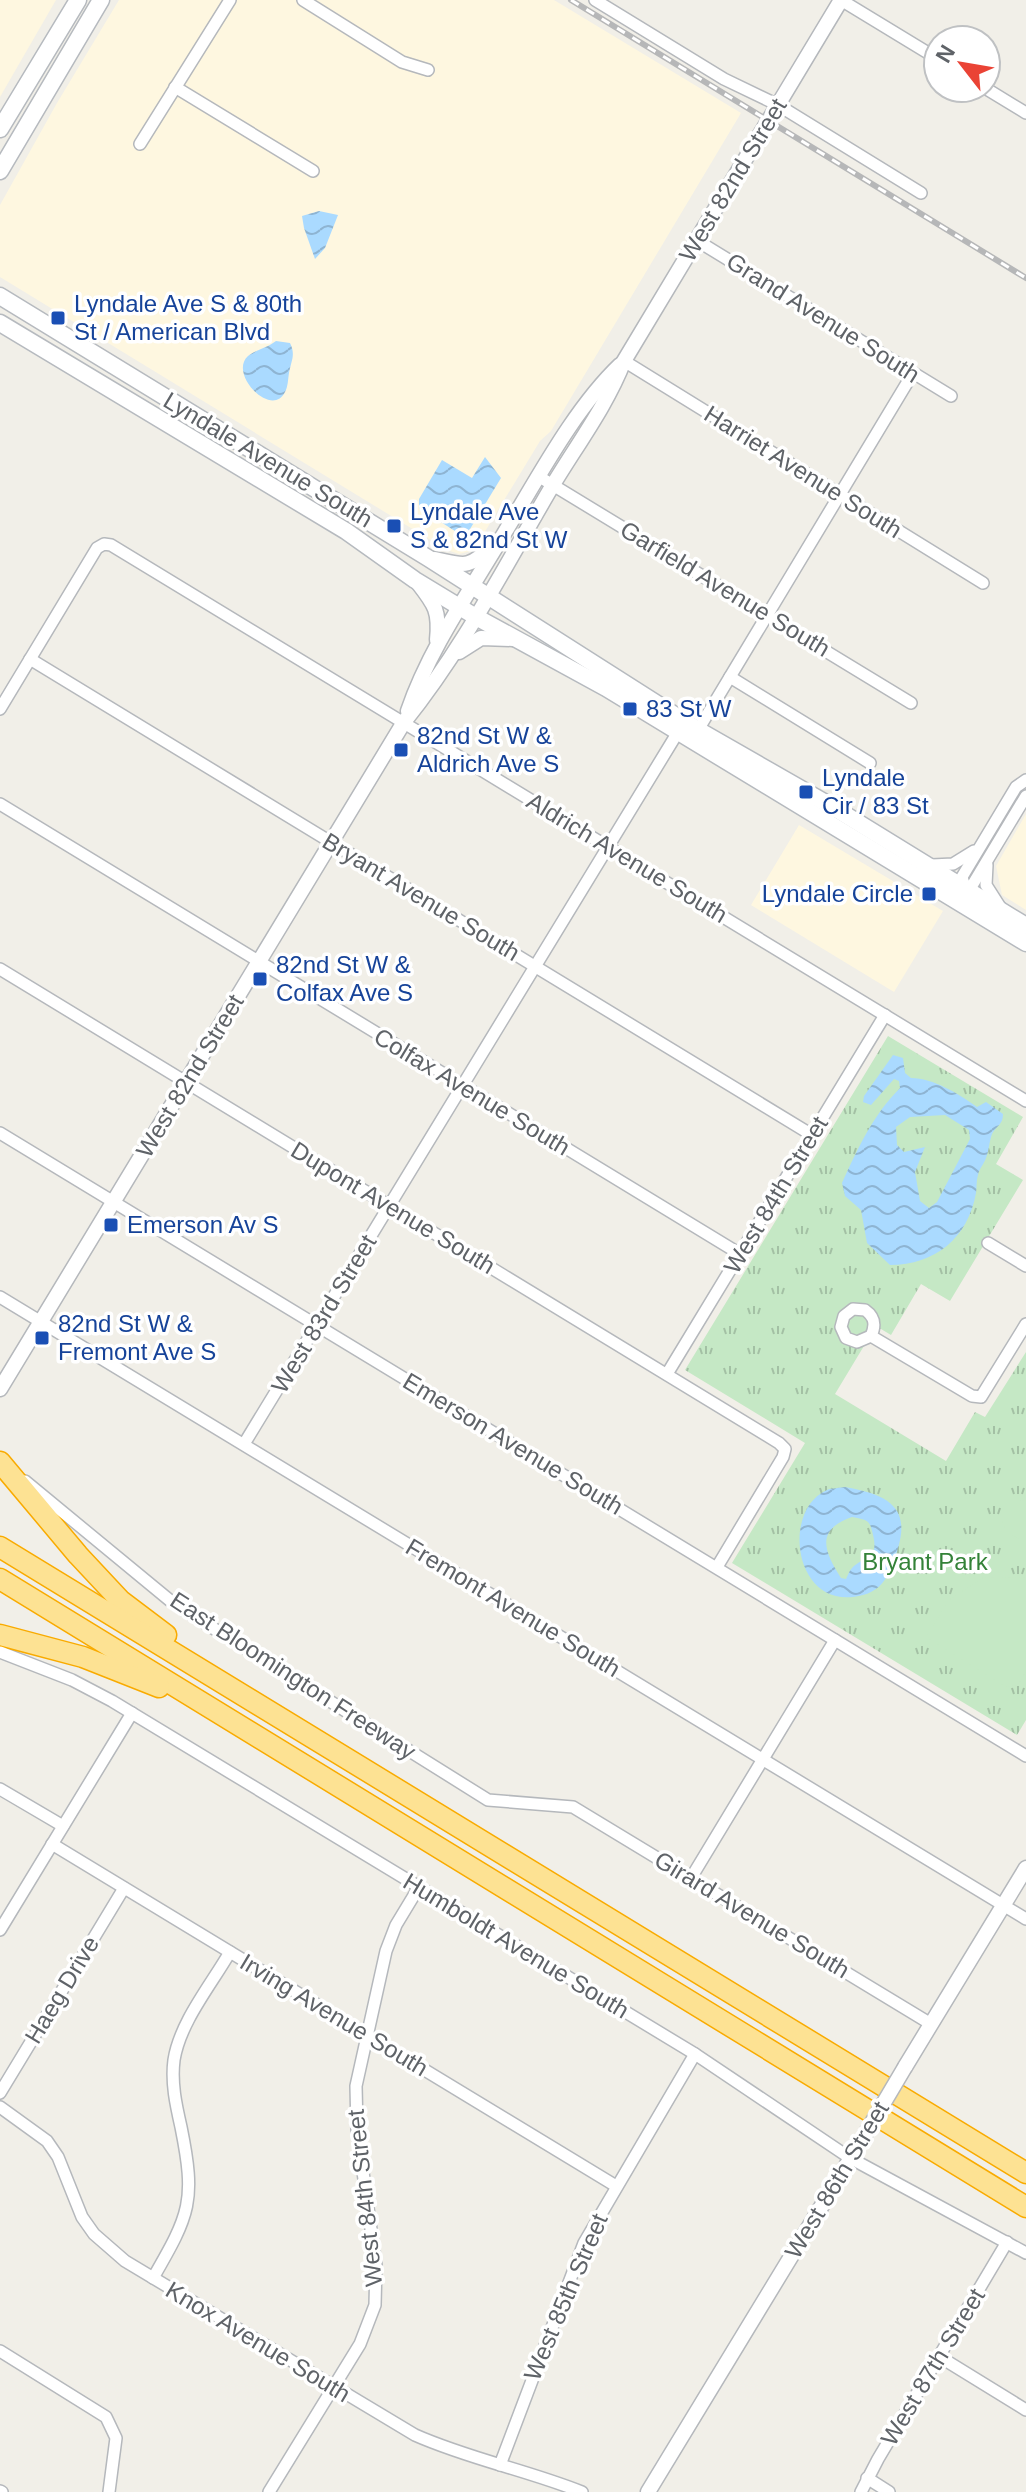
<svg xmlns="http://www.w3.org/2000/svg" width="1026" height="2492" font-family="Arial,sans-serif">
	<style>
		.commercial { fill: #fef7e0 }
		.grass { fill: url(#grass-tufts) }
		.garden { fill: #c5e8c5 }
		.water { fill: url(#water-waves); fill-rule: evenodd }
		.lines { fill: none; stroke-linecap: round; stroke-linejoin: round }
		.minor-casing { stroke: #b5b8bc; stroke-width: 14 }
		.tertiary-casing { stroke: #b5b8bc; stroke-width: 17 }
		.secondary-casing { stroke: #b6babf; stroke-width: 19 }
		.motorway-casing { stroke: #f9ab00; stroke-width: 23 }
		.minor { stroke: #fff; stroke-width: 11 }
		.tertiary { stroke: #fff; stroke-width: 14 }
		.secondary { stroke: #fff; stroke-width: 16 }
		.motorway { stroke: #fde293; stroke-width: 20 }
		.rail-casing { stroke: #b6b7b8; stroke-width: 6 }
		.rail { stroke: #fff; stroke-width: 3; stroke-dasharray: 9; stroke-linecap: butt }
		.tertiary-bridge-casing { stroke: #b5b8bc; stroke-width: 17; stroke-linecap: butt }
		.tertiary-bridge { stroke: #fff; stroke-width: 14 }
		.transit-dot { fill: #1a4fb4; stroke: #fff; stroke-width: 3 }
		.labels { text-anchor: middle; stroke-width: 7; stroke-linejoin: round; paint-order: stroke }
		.street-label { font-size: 24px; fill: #5f6368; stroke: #fff }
		.transit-label { font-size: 24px; fill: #164399; stroke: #fff; text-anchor: start }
		.park-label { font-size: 24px; fill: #348238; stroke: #fff }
	</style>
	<defs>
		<pattern id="grass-tufts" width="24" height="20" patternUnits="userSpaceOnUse" patternTransform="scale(2)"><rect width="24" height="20" fill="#c5e8c5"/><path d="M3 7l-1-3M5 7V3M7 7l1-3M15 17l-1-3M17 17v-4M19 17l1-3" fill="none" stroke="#a3c0a4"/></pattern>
		<pattern id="water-waves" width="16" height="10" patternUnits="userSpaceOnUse" patternTransform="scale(2)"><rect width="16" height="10" fill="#aadaff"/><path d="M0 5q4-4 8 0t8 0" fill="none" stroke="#8eb4d2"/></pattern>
	</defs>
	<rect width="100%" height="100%" fill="#f1efe8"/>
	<g class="commercial">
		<polygon points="0,0 56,0 0,97"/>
		<polygon points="119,0 554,0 741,113 551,431 540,441 478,543 471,551 459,554 447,550 0,277 0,205 57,103"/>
		<polygon points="1026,814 1026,910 1002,895 996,866"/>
		<polygon points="799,825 943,911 894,992 751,905"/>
	</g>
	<polygon class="grass" points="888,1036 1023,1117 996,1164 1023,1180 950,1301 921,1284 891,1335 876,1326 835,1394 946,1461 975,1412 985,1417 1026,1352 1026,1720 1017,1735 732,1563 805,1443 685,1370"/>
	<g class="garden">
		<polygon points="1020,1500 1026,1501 1026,1544 1006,1531 1002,1521 1014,1503"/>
		<polygon points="984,1577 1026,1578 1026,1671 1018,1685 1006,1687 926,1637 949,1600"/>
	</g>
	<g class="water">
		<polygon points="319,211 338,215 325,248 315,259 304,228 302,216"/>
		<path d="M276 341 290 343C296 355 291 361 289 373 288 379 288 387 285 392 272 419 228 374 248 356 255 350 267 348 276 341Z"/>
		<polygon points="485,457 501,478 467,534 458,533 419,508 419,499 442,460 472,478"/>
		<path d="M893 1055 903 1058 905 1073 911 1078C933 1078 959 1094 977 1107L986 1102 1003 1114C1003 1125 996 1126 992 1134 989 1142 989 1151 986 1158 984 1164 979 1169 978 1175 976 1181 977 1187 976 1193 968 1238 935 1265 890 1265L867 1243 861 1210 845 1196 842 1183C858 1148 873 1115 900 1088L899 1081 894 1079 871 1105 863 1102 864 1096ZM945 1115 969 1130 970 1139 937 1202 929 1208 920 1201 915 1172 925 1147 904 1152 897 1145 896 1127 910 1117Z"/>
		<path d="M845 1487C904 1497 913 1518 889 1572 884 1584 875 1592 863 1595 794 1614 780 1510 827 1490 832 1488 840 1488 845 1487ZM852 1517C868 1520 870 1520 873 1535 879 1559 865 1555 852 1568 849 1571 848 1575 846 1579L841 1578C824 1551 815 1530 852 1517Z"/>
	</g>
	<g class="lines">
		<defs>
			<g id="minor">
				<polyline points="303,0 402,62 428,70"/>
				<polyline points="595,0 724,79 778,105 921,193"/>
				<polyline points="841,0 938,59"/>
				<polyline points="175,87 313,171"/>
				<polyline points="985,88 1026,113"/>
				<polyline points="140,144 230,0"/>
				<polyline points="696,240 951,396"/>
				<polyline points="624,361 983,583"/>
				<polyline points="538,476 911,703"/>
				<polyline points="30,659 812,1135"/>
				<polyline points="730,677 870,763"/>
				<polyline points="0,709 97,548 104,544 111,545 1026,1101"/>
				<polyline points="698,730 913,373"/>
				<polyline points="0,804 740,1254"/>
				<polyline points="932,865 953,864 974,851"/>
				<polyline points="987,865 986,885 1000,907"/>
				<polyline points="965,888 962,877 1016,787 1026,780"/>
				<polyline points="963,891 973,884 1026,796"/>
				<polyline points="0,969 779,1443 785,1449 783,1457 717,1567"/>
				<polyline points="0,1133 1026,1756"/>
				<polyline points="988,1243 1026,1266"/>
				<polyline points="0,1297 1026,1919"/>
				<path d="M871 1336 857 1342 846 1338 841 1327 844 1316 853 1309 865 1310C875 1317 876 1325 871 1336L972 1396 981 1397 1026 1324"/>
				<polyline points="667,1374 885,1015"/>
				<polyline points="244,1444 678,732"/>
				<polyline points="25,1481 173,1603 488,1800 573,1807 931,2024"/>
				<polyline points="0,1652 72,1680 112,1701 695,2054 850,2158 1026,2253"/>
				<polyline points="0,1789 63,1826"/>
				<polyline points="52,1844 616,2186"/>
				<polyline points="691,1878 835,1640"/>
				<polyline points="0,1930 132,1713"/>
				<polyline points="0,2093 124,1888"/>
				<path d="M0 2107 47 2141 58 2157 82 2217 94 2234 125 2261 415 2435C469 2459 527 2470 582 2492"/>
				<path d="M153 2278C190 2214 196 2201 181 2127 176 2105 171 2083 174 2060 180 2022 211 1985 230 1952"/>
				<polyline points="0,2351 106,2417 116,2438 109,2492"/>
				<polyline points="940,2357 1026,2410"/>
				<polyline points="500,2465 584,2243 695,2054"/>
				<polyline points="867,2478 889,2492"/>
				<polyline points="0,2491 2,2492"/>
				<polyline points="269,2492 360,2344 375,2305 376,2265 357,2129 356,2086 386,1951 396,1925 419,1887"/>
				<polyline points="861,2492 878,2459 1007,2242"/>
			</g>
			<g id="tertiary">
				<path d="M435 559C464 565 467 570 491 547"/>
				<path d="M418 583C435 605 440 611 437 640"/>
				<polyline points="459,652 481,638 514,639"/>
				<path d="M408 711C430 647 471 590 505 532 538 478 574 409 620 365"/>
				<path d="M0 1389 404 722C462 650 504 568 551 488 576 446 606 407 624 361L841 0"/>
				<polyline points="905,2067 1026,1868"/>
				<polyline points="648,2492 860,2143"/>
			</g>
			<g id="secondary">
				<polyline points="0,129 78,0"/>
				<polyline points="0,171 101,0"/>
				<polyline points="0,296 428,558 698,730 836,809 1026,926"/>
				<polyline points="0,323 346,531 415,580 476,617 606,688 1026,943"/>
			</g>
			<g id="motorway">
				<polyline points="0,1462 78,1555 121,1601 166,1635"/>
				<polyline points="0,1547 1026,2173"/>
				<polyline points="0,1579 1026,2207"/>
				<polyline points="0,1635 83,1657 159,1687"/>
			</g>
		</defs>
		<use href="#minor" class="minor-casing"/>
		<use href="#tertiary" class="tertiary-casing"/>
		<use href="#secondary" class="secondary-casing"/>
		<use href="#motorway" class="motorway-casing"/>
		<use href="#minor" class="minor"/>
		<use href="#tertiary" class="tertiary"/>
		<use href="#secondary" class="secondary"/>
		<use href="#motorway" class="motorway"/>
		<defs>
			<polyline id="rail" points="571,0 1026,278"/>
		</defs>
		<use href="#rail" class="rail-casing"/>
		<use href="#rail" class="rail"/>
		<defs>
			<polyline id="tertiary-bridge" points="860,2143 905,2067"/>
		</defs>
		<use href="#tertiary-bridge" class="tertiary-bridge-casing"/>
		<use href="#tertiary-bridge" class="tertiary-bridge"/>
	</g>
	<g class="transit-dot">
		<rect x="50" y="310" width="16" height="16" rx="4"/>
		<rect x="386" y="518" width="16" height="16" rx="4"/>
		<rect x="622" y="701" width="16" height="16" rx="4"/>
		<rect x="393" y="742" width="16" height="16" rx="4"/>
		<rect x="798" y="784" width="16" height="16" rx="4"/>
		<rect x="921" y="886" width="16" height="16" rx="4"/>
		<rect x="252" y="971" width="16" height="16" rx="4"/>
		<rect x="103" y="1217" width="16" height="16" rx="4"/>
		<rect x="34" y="1330" width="16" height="16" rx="4"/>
	</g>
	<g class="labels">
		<g class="street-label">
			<text transform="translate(733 180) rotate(-59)" y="8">West 82nd Street</text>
			<text transform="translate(823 318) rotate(32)" y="8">Grand Avenue South</text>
			<text transform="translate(268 460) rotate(31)" y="8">Lyndale Avenue South</text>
			<text transform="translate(803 472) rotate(32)" y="8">Harriet Avenue South</text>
			<text transform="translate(725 589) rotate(31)" y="8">Garfield Avenue South</text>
			<text transform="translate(627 858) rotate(31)" y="8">Aldrich Avenue South</text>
			<text transform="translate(421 897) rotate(31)" y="8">Bryant Avenue South</text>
			<text transform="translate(190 1076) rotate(-59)" y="8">West 82nd Street</text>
			<text transform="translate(472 1092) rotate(31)" y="8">Colfax Avenue South</text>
			<text transform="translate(776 1195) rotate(-59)" y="8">West 84th Street</text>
			<text transform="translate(393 1208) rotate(31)" y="8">Dupont Avenue South</text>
			<text transform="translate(324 1314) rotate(-59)" y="8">West 83rd Street</text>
			<text transform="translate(513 1444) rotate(31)" y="8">Emerson Avenue South</text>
			<text transform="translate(513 1608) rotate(31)" y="8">Fremont Avenue South</text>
			<text transform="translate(293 1676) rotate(33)" y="8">East Bloomington Freeway</text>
			<text transform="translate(752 1915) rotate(31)" y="8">Girard Avenue South</text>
			<text transform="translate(516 1946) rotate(31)" y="8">Humboldt Avenue South</text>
			<text transform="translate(62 1990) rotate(-59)" y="8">Haeg Drive</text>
			<text transform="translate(334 2015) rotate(31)" y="8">Irving Avenue South</text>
			<text transform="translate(837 2180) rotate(-59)" y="8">West 86th Street</text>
			<text transform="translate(365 2198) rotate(-96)" y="8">West 84th Street</text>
			<text transform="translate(566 2297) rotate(-67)" y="8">West 85th Street</text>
			<text transform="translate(258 2342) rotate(31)" y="8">Knox Avenue South</text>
			<text transform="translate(933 2367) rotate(-59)" y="8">West 87th Street</text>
		</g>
		<g class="transit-label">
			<text x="74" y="312">Lyndale Ave S &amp; 80th<tspan x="74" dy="28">St / American Blvd</tspan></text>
			<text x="410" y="520">Lyndale Ave<tspan x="410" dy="28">S &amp; 82nd St W</tspan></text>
			<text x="646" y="717">83 St W</text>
			<text x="417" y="744">82nd St W &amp;<tspan x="417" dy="28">Aldrich Ave S</tspan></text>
			<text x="822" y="786">Lyndale<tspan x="822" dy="28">Cir / 83 St</tspan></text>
			<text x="913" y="902" text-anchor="end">Lyndale Circle</text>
			<text x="276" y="973">82nd St W &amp;<tspan x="276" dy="28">Colfax Ave S</tspan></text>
			<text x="127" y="1233">Emerson Av S</text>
			<text x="58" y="1332">82nd St W &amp;<tspan x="58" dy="28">Fremont Ave S</tspan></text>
		</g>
		<g class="park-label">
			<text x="925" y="1570">Bryant Park</text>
		</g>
	</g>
	<g transform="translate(962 64) rotate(301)"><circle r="38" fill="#ffffff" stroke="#bfc1c3" stroke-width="2"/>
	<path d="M0-6L14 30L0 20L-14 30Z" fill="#ea4335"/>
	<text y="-12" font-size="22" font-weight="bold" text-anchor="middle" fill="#5f6368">N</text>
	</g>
</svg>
